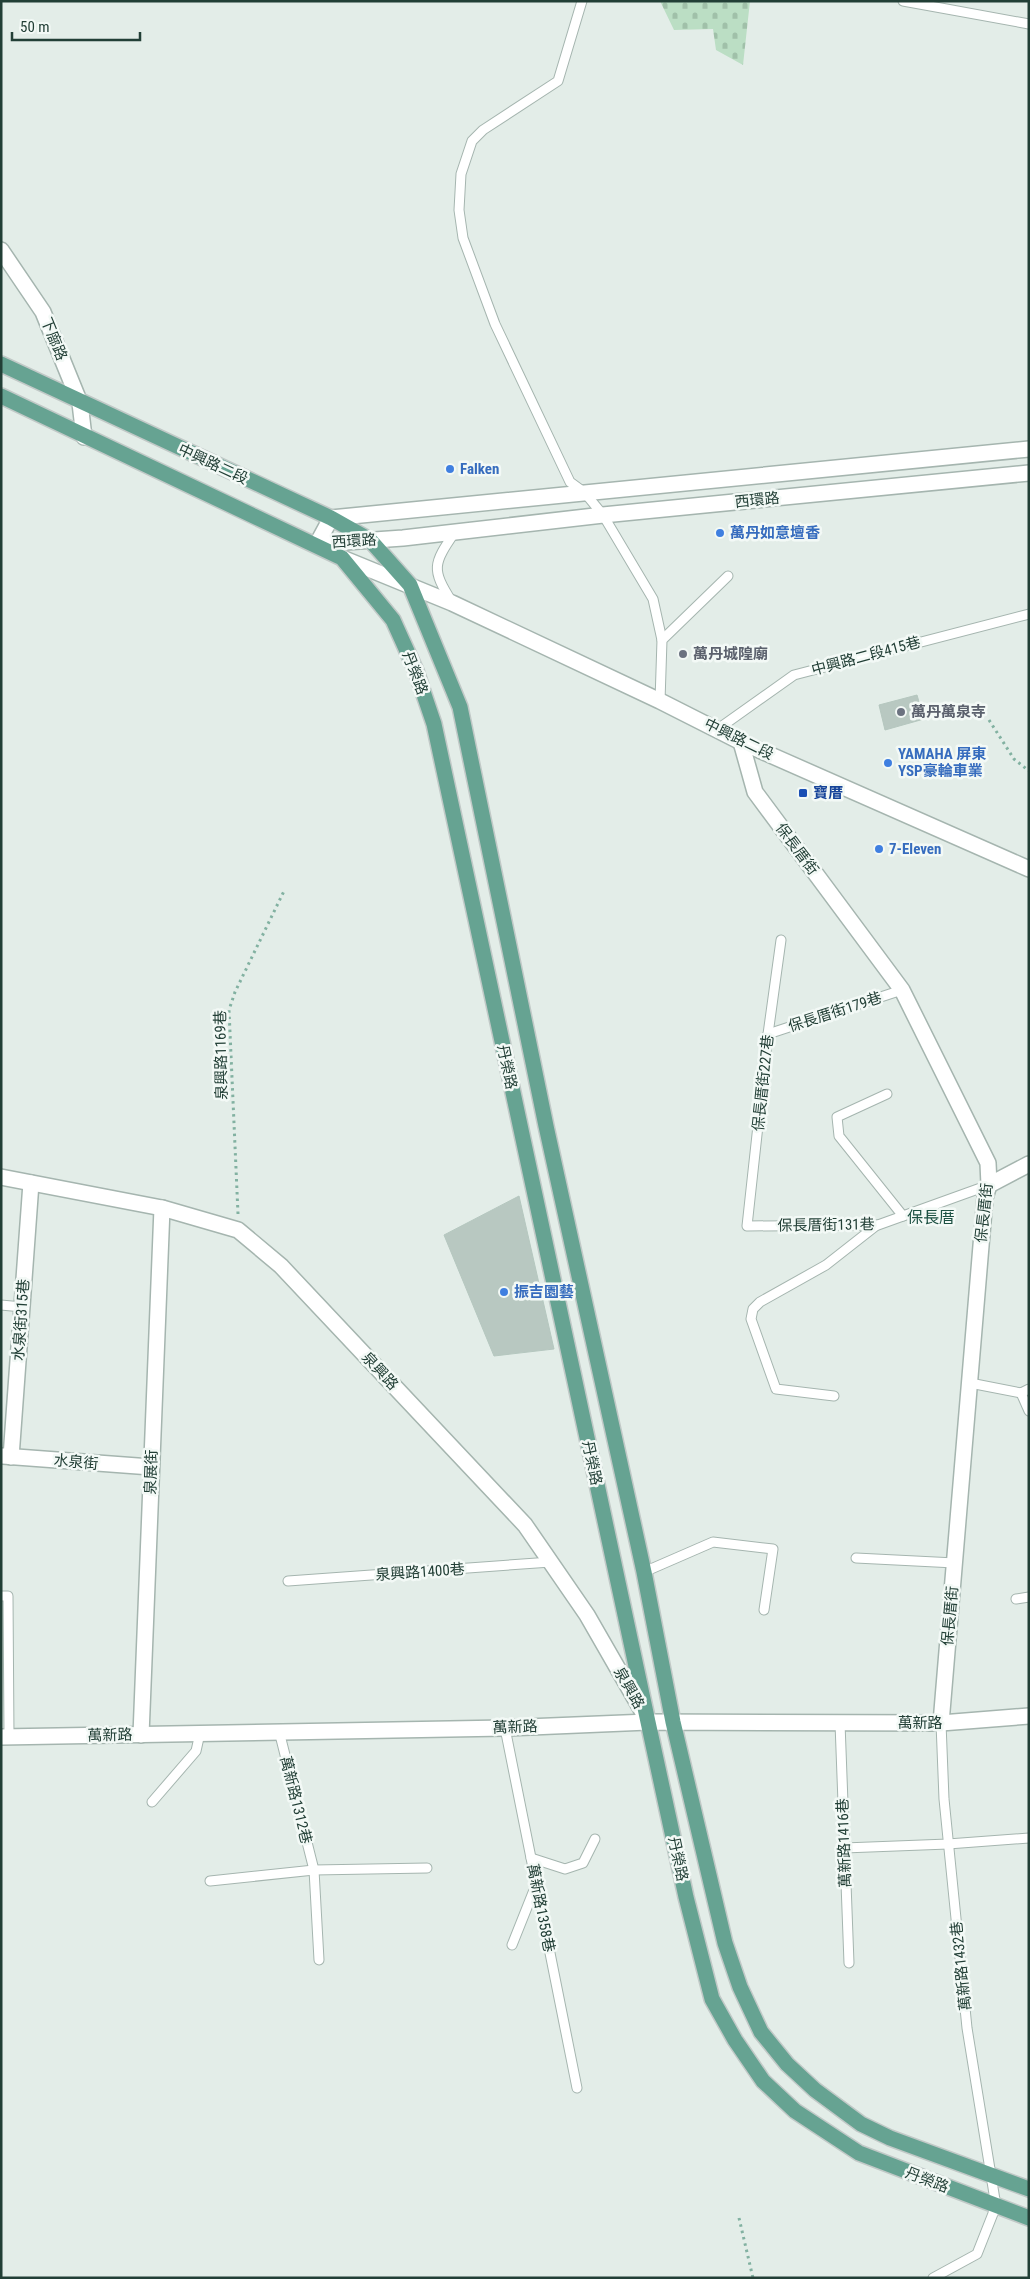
<svg xmlns="http://www.w3.org/2000/svg" width="1030" height="2279" font-family="'Roboto Condensed','Noto Sans TC',sans-serif">
	<style>
		.cemetery { fill: url(#cemetery-stones) }
		.building { fill: #b8c8c1; stroke: #b5c7bf }
		.lines { fill: none; stroke-linecap: round; stroke-linejoin: round }
		.service-casing { stroke: #a5b5af; stroke-width: 11 }
		.minor-casing { stroke: #a5b5af; stroke-width: 18 }
		.tertiary-casing { stroke: #a5b5af; stroke-width: 18 }
		.primary-casing { stroke: #c1c9c7; stroke-width: 18 }
		.path { stroke: #82b1a1; stroke-width: 3; stroke-dasharray: 2.5 4; stroke-linecap: butt }
		.service { stroke: #fff; stroke-width: 9 }
		.minor { stroke: #fff; stroke-width: 15 }
		.tertiary { stroke: #fff; stroke-width: 15 }
		.primary { stroke: #66a392; stroke-width: 15 }
		.shop-dot { fill: #3f7fe0; stroke: #f3f9f6; stroke-width: 2 }
		.worship-dot { fill: #6b7280; stroke: #f3f9f6; stroke-width: 2 }
		.transit-dot { fill: #1a4fb4; stroke: #f3f9f6; stroke-width: 2 }
		.labels { text-anchor: middle; stroke-width: 5; stroke-linejoin: round; paint-order: stroke }
		.street-label { font-size: 15px; fill: #223f36; stroke: #f3f9f6 }
		.shop-label { font-size: 15px; font-weight: bold; fill: #366cbe; stroke: #f3f9f6; text-anchor: start }
		.worship-label { font-size: 15px; font-weight: bold; fill: #5b616d; stroke: #f3f9f6; text-anchor: start }
		.transit-label { font-size: 15px; font-weight: bold; fill: #164399; stroke: #f3f9f6; text-anchor: start }
		.neighbourhood-label { font-size: 16px; fill: #1d5143; stroke: #f3f9f6 }
	</style>
	<defs>
		<pattern id="cemetery-stones" width="16" height="16" patternUnits="userSpaceOnUse" patternTransform="scale(1.25)"><rect width="16" height="16" fill="#bbdec4"/><path d="M2 7V4a2 2 0 0 1 4 0v3zM10 15v-3a2 2 0 0 1 4 0v3z" fill="#a0c0a9"/></pattern>
	</defs>
	<rect width="100%" height="100%" fill="#e3ede8"/>
	<polygon class="cemetery" points="660,1 750,1 743,65 716,50 713,29 674,30"/>
	<g class="building">
		<polygon points="917,695 924,719 885,730 879,705"/>
		<polygon points="519,1196 554,1349 494,1356 444,1235"/>
	</g>
	<g class="lines">
		<defs>
			<g id="service">
				<polyline points="582,1 558,81 483,130 472,141 461,174 459,210 463,238 495,324 570,482 585,493 603,515 653,599 662,640"/>
				<polyline points="903,1 1029,24"/>
				<path d="M452 602C431 569 433 564 455 532"/>
				<polyline points="660,701 662,640 728,576"/>
				<polyline points="718,729 794,675 1029,614"/>
				<polyline points="781,940 768,1034 747,1226 878,1225 989,1185"/>
				<polyline points="768,1034 902,990"/>
				<polyline points="887,1094 837,1117 839,1136 903,1216"/>
				<polyline points="1,1305 22,1307"/>
				<polyline points="970,1383 1021,1393 1029,1389"/>
				<polyline points="1021,1393 1029,1411"/>
				<polyline points="834,1396 776,1389 751,1319 753,1309 760,1302 826,1265 877,1225"/>
				<polyline points="856,1558 955,1563"/>
				<polyline points="644,1572 713,1542 773,1549 764,1610"/>
				<polyline points="288,1581 551,1562"/>
				<polyline points="1,1596 8,1596 9,1737"/>
				<polyline points="1016,1599 1029,1597"/>
				<polyline points="840,1723 849,1963"/>
				<polyline points="505,1728 577,2088"/>
				<polyline points="279,1731 314,1870 319,1960"/>
				<polyline points="152,1802 196,1751 200,1733"/>
				<polyline points="844,1848 948,1844 1029,1838"/>
				<polyline points="531,1858 565,1869 583,1863 595,1839"/>
				<polyline points="210,1881 314,1870 427,1868"/>
				<polyline points="512,1945 536,1885"/>
				<polyline points="933,2278 977,2254 996,2206 967,2028 944,1799 941,1723"/>
			</g>
			<g id="minor">
				<polyline points="342,558 452,603 660,701 741,742 1029,869"/>
				<polyline points="741,742 755,792 902,990 988,1163 989,1185 985,1198 941,1723"/>
				<polyline points="1,1177 162,1208 238,1230 281,1266 525,1525 587,1615 645,1716"/>
				<polyline points="989,1185 1029,1164"/>
				<polyline points="3,1456 151,1467"/>
				<polyline points="11,1457 31,1183"/>
				<polyline points="141,1735 162,1208"/>
			</g>
			<g id="tertiary">
				<polyline points="1,250 43,312 80,403 84,437"/>
				<polyline points="317,544 331,518 1029,449"/>
				<polyline points="317,544 403,538 603,515 1029,473"/>
				<polyline points="1,1737 505,1728 648,1722 941,1723 1029,1716"/>
			</g>
			<g id="primary">
				<polyline points="1,364 331,518 370,540 410,585 460,707 546,1126 644,1572 673,1722 725,1943 740,1987 761,2032 787,2064 815,2090 861,2124 890,2138 1029,2189"/>
				<polyline points="1,396 342,558 393,620 416,671 434,724 648,1722 686,1897 712,1999 735,2040 763,2081 795,2111 859,2153 1029,2218"/>
			</g>
		</defs>
		<use href="#service" class="service-casing"/>
		<use href="#minor" class="minor-casing"/>
		<use href="#tertiary" class="tertiary-casing"/>
		<use href="#primary" class="primary-casing"/>
		<g class="path">
			<polyline points="989,720 1014,759 1029,771"/>
			<polyline points="238,1214 229,1010 235,992 284,891"/>
			<polyline points="739,2218 753,2278"/>
		</g>
		<use href="#service" class="service"/>
		<use href="#minor" class="minor"/>
		<use href="#tertiary" class="tertiary"/>
		<use href="#primary" class="primary"/>
	</g>
	<g class="shop-dot">
		<circle cx="450" cy="469" r="5"/>
		<circle cx="720" cy="533" r="5"/>
		<circle cx="888" cy="763" r="5"/>
		<circle cx="879" cy="849" r="5"/>
		<circle cx="504" cy="1292" r="5"/>
	</g>
	<g class="worship-dot">
		<circle cx="683" cy="654" r="5"/>
		<circle cx="901" cy="712" r="5"/>
	</g>
	<rect class="transit-dot" x="798" y="788" width="10" height="10" rx="2.5"/>
	<g class="labels">
		<g class="street-label">
			<text transform="translate(54 339) rotate(68)" y="5">下廍路</text>
			<text transform="translate(213 464) rotate(25)" y="5">中興路二段</text>
			<text transform="translate(757 500) rotate(-6)" y="5">西環路</text>
			<text transform="translate(354 541) rotate(-4)" y="5">西環路</text>
			<text transform="translate(866 656) rotate(-15)" y="5">中興路二段415巷</text>
			<text transform="translate(415 673) rotate(69)" y="5">丹榮路</text>
			<text transform="translate(739 739) rotate(26)" y="5">中興路二段</text>
			<text transform="translate(797 849) rotate(53)" y="5">保長厝街</text>
			<text transform="translate(835 1012) rotate(-18)" y="5">保長厝街179巷</text>
			<text transform="translate(221 1055) rotate(-91)" y="5">泉興路1169巷</text>
			<text transform="translate(507 1067) rotate(78)" y="5">丹榮路</text>
			<text transform="translate(763 1083) rotate(-84)" y="5">保長厝街227巷</text>
			<text transform="translate(984 1213) rotate(-84)" y="5">保長厝街</text>
			<text transform="translate(826 1225) rotate(-1)" y="5">保長厝街131巷</text>
			<text transform="translate(21 1320) rotate(-86)" y="5">水泉街315巷</text>
			<text transform="translate(380 1371) rotate(47)" y="5">泉興路</text>
			<text transform="translate(76 1462) rotate(5)" y="5">水泉街</text>
			<text transform="translate(592 1463) rotate(78)" y="5">丹榮路</text>
			<text transform="translate(151 1472) rotate(-88)" y="5">泉展街</text>
			<text transform="translate(420 1572) rotate(-4)" y="5">泉興路1400巷</text>
			<text transform="translate(950 1616) rotate(-85)" y="5">保長厝街</text>
			<text transform="translate(629 1688) rotate(60)" y="5">泉興路</text>
			<text x="920" y="1728">萬新路</text>
			<text transform="translate(515 1727) rotate(-2)" y="5">萬新路</text>
			<text transform="translate(110 1735) rotate(-1)" y="5">萬新路</text>
			<text transform="translate(296 1800) rotate(76)" y="5">萬新路1312巷</text>
			<text transform="translate(844 1843) rotate(-92)" y="5">萬新路1416巷</text>
			<text transform="translate(678 1859) rotate(78)" y="5">丹榮路</text>
			<text transform="translate(541 1908) rotate(79)" y="5">萬新路1358巷</text>
			<text transform="translate(961 1966) rotate(-96)" y="5">萬新路1432巷</text>
			<text transform="translate(927 2180) rotate(21)" y="5">丹榮路</text>
		</g>
		<g class="shop-label">
			<text x="460" y="474">Falken</text>
			<text x="730" y="538">萬丹如意壇香</text>
			<text x="898" y="759">YAMAHA 屏東<tspan x="898" dy="17">YSP豪輪車業</tspan></text>
			<text x="889" y="854">7-Eleven</text>
			<text x="514" y="1297">振吉園藝</text>
		</g>
		<g class="worship-label">
			<text x="693" y="659">萬丹城隍廟</text>
			<text x="911" y="717">萬丹萬泉寺</text>
		</g>
		<g class="transit-label">
			<text x="813" y="798">寶厝</text>
		</g>
		<g class="neighbourhood-label">
			<text x="931" y="1223">保長厝</text>
		</g>
	</g>
	<rect width="1030" height="2279" fill="none" stroke="#223f36" stroke-width="5"/>
	<path d="M12 32v8h128v-8" fill="none" stroke="#223f36" stroke-width="2.5"/>
	<text x="20" y="32" font-size="15" fill="#223f36" stroke="#f3f9f6" stroke-width="4" paint-order="stroke">50 m</text>
</svg>
